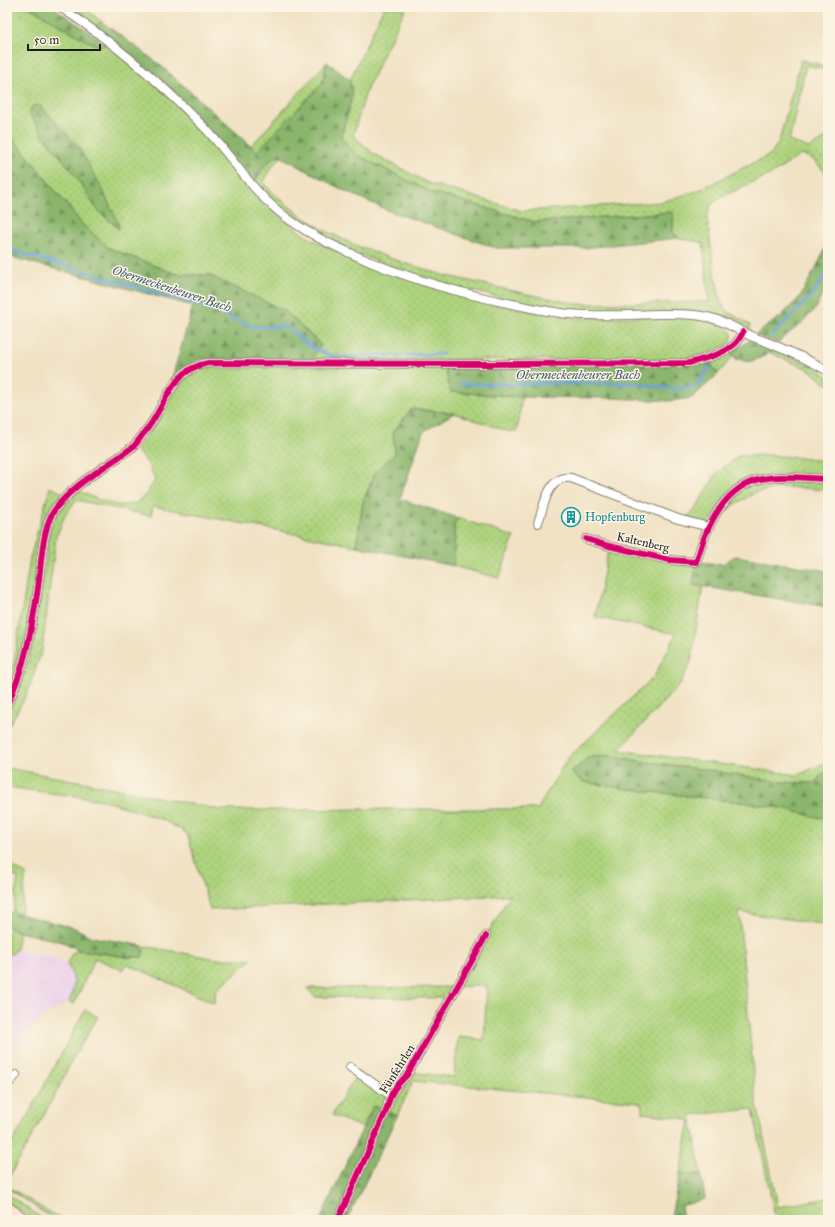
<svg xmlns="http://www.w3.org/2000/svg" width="835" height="1227" font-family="'IM FELL Great Primer',serif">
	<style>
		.built { fill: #ecd1ea }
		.green { fill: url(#green-dots); stroke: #64784c }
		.forest { fill: url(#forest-firs); stroke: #536844 }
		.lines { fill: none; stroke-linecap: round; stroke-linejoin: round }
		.stream { stroke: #6ba2d9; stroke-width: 3 }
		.minor-casing { stroke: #867f70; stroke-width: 10 }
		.secondary-casing { stroke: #867f70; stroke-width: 14 }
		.minor { stroke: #fff; stroke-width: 8 }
		.secondary { stroke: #fee3d1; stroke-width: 12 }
		.cycleway-casing { stroke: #fcf5e5; stroke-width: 8 }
		.cycleway { stroke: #d6006c; stroke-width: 6 }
		.labels { text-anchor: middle; stroke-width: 3; stroke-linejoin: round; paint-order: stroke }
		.culture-label { font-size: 12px; fill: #0d838f; stroke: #fcf5e5; text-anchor: start }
		.street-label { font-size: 12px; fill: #1c1c1c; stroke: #fcf5e5 }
		.water-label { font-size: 13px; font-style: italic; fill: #405871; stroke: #fcf5e5 }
	</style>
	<defs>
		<pattern id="green-dots" width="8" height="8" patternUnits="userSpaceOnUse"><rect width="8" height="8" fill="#add37d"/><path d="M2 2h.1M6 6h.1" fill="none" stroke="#94b56b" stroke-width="1.8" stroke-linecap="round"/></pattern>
		<pattern id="forest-firs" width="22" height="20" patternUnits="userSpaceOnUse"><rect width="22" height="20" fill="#8ab56c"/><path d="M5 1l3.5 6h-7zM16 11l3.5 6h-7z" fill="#709258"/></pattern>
	</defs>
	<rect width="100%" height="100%" fill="#fcf5e5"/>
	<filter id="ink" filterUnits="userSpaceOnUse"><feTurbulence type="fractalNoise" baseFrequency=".025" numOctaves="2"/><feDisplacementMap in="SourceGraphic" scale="8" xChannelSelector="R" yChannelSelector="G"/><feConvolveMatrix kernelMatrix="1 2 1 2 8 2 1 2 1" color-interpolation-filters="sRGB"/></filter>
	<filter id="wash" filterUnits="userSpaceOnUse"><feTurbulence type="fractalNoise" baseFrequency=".012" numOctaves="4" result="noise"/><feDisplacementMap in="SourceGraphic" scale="16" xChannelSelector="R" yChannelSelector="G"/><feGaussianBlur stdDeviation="0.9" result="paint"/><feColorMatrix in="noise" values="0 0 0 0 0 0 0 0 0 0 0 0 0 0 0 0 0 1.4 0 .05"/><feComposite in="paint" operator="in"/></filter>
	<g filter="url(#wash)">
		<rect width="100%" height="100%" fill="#f1e2c4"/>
		<polygon class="built" points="16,949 56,958 67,964 74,977 74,990 69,1002 51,1012 40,1020 14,1050 7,1052 7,953 12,954"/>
		<g class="green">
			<path d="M7 7H29L87 41 106 44 134 65 172 100 212 141 243 181 267 207 307 237 333 250 390 273 443 291 497 305 574 318 681 316C698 319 718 320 732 333V338L729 344 700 356 687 359 450 360 312 359 321 345 209 275 176 274 109 248 83 225 7 131Z"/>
			<polygon points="66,7 83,7 102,22 95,26"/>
			<path d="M384 7H406L367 89 353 135 374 154 428 183 522 211 661 202 697 191 771 154 779 141 801 60 826 66 828 58 827 70 806 65 789 141 809 148 828 137V175L812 159 806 156 801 155 772 174 744 186 715 201 710 207 707 218 714 268 721 303 728 312 750 325V330C730 322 711 311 689 310L591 312 561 309 525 303 459 288 371 259 307 229 270 200 254 183 265 165 278 155 281 157 272 167 263 183 281 200 300 215 326 231 355 245 398 261 443 275 527 294 579 304 709 302 703 243 679 238 673 232V212L535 222 431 192 359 156 341 138 352 96 350 80Z"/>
			<polygon points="327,62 322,84 257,152 251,146"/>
			<polygon points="770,348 814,367 828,376 828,385 808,369 770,353"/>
			<polygon points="731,353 739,360 732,357 718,374 709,361"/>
			<path d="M209 366 445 367 450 392 522 397 517 430 510 432 454 413 412 409 393 432 395 454 376 471 363 502 356 546 153 506 151 516 76 500 65 515 56 537 42 650 27 694 7 729V713L20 686 26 669 36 627 50 530 53 521 60 510 68 501 79 491C96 498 121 512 139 501 145 497 150 487 155 481L149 465 136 450 158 420 170 395 181 380 199 369Z"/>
			<polygon points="770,455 828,461 828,476 768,475 751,478 739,484 726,496 706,527 686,517 692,513 696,508 716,474 738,456"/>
			<path d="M774 480 828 482V490L788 487 756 492 734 505 717 519C727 504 737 489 755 483 761 481 768 481 774 480Z"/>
			<polygon points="50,487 63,493 47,513 43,525 30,614 19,668 7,695 7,675 14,663 30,558"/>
			<polygon points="458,518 514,537 499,578 453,566 455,537 454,525"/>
			<polygon points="609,546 696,562 693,585 703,586 691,662 680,684 619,750 798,775 828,761 828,770 821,775 816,783 805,783 778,782 715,771 627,759 620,757 606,756 588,757 580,765 570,772 584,782 627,789 741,802 783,808 816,817 828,818 828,925 739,912 755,1094 778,1207 828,1198 828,1220 782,1220 781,1216 775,1217 753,1109 691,1115 701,1174 680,1174 690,1121 679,1117 642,1113 642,1105 639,1102 413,1081 397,1116 386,1111 373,1106 363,1128 332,1115 358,1072 390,1095 408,1072 454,1077 458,1037 484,1040 487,985 457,987 451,998 315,997 307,988 457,987 510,895 210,910 188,836 185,832 163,820 103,800 7,787 7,768 88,783 221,810 301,810 362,809 538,809 549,789 568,758 654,677 676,634 595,617"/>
			<polygon points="7,864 26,874 21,914 13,912 18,877 7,875"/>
			<polygon points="9,927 19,932 16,949 12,954 7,953 7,937"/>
			<path d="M138 945 217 959H252L216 990 214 1003 127 964 122 970 95 958 74 1004 69 1002C76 984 76 981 67 964L72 953 79 950 127 957H142L144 950Z"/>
			<polygon points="85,1010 98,1017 72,1060 57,1091 7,1181 7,1149 21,1128"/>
			<polygon points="7,1186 47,1211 65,1220 55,1220 50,1217 7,1188"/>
			<polygon points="7,1194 45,1220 34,1220 7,1201"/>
		</g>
		<g class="forest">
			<polygon points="29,7 53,7 106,44 102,47 87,41"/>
			<polygon points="102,22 159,64 257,151 322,84 327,62 350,80 352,96 341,138 359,156 431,192 535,222 673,212 673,232 679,238 583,248 496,248 387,210 343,190 278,155 265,165 254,183 134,58 95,26"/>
			<polygon points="39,105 78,146 100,185 118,222 119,229 98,211 75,175 43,135 29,113 32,106"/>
			<polygon points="7,131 83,225 109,248 176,274 209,275 285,311 321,345 312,359 199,359 178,372 171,381 193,306 7,256"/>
			<polygon points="828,241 828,282 816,308 803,322 777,343 755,335 780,317 800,297 820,260"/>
			<path d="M752 339 770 348V353C753 361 747 367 731 353Z"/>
			<polygon points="709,361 718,374 692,398 669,401 613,398 522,397 450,392 445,367"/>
			<polygon points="412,409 454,413 423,432 400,499 458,518 454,525 455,537 453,566 356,546 363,502 376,471 395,454 393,432"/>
			<polygon points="735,556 828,571 828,607 693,585 696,562 723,564"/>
			<polygon points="606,756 620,757 627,759 715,771 778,782 805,783 816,783 821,775 828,770 828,818 816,817 783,808 741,802 627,789 584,782 570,772 580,765 588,757"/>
			<polygon points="11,912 75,928 92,937 138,945 144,950 142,957 127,957 79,950 63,942 19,932 7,926 7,917"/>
			<polygon points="373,1106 386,1111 397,1116 347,1220 320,1220"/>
			<polygon points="680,1174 701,1174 705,1199 681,1206 683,1220 670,1220"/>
		</g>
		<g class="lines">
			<g class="stream">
				<polyline points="7,249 199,305 254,327 284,326 314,349 336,357 443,354"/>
				<polyline points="772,335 813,294 828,271"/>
				<polyline points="460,384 634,383 674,389 692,387 698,385 702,380 703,375 710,367"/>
			</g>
		</g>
	</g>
	<g filter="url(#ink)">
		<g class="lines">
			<defs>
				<g id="minor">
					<path d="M60 7C112 41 160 82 203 126 226 149 243 178 266 200 296 230 335 247 373 263 419 282 468 295 517 305 540 310 564 315 587 315 611 316 635 315 658 314 675 314 691 313 707 317 723 320 737 329 751 336 760 340 768 342 776 346 794 353 811 361 828 371"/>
					<path d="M538 523C544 506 548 475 571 478L678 519 709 527"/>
					<path d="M586 539 609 546 670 560 696 562C700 551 703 538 709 527 737 468 772 476 828 479"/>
					<path d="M7 705C25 667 32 628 38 588 41 566 42 533 52 514 66 490 97 472 119 457 124 453 129 450 134 446 138 442 141 436 145 432 166 406 171 369 208 363L489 364 689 363C703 359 725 354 736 343 739 340 741 336 743 332"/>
					<polyline points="350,1067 390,1095"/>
					<polyline points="7,1085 16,1075"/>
					<path d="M338 1220 386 1111C391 1092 393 1089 407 1075L486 936"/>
				</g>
				<polyline id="secondary" points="7,1208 24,1220"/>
			</defs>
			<use href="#minor" class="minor-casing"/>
			<use href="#secondary" class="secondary-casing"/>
			<use href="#minor" class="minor"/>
			<use href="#secondary" class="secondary"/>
			<defs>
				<g id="cycleway">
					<path d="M586 539 609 546 670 560 696 562C700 551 703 538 709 527 737 468 772 476 828 479"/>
					<path d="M7 705C25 667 32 628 38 588 41 566 42 533 52 514 66 490 97 472 119 457 124 453 129 450 134 446 138 442 141 436 145 432 166 406 171 369 208 363L489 364 689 363C703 359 725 354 736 343 739 340 741 336 743 332"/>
					<path d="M338 1220 386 1111C391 1092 393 1089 407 1075L486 936"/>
				</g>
			</defs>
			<use href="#cycleway" class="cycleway-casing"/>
			<use href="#cycleway" class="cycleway"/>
		</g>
	</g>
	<defs>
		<symbol id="building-ring" viewBox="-11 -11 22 22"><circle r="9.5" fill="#fcf5e5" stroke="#0f9aa8" stroke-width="1.5"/><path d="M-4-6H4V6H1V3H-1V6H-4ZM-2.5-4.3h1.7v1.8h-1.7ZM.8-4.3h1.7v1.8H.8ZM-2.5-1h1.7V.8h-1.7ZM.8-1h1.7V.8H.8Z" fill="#0f9aa8"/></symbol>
	</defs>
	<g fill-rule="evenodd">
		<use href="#building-ring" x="560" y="506" width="22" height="22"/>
	</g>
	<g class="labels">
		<g class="culture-label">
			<text x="585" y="521">Hopfenburg</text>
		</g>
		<g class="street-label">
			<text transform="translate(643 542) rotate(13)" y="4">Kaltenberg</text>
			<text transform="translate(397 1069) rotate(-58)" y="4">Fünfehrlen</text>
		</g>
		<g class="water-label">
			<text transform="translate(172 288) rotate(18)" y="5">Obermeckenbeurer Bach</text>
			<text x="578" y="379">Obermeckenbeurer Bach</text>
		</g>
	</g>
	<rect width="835" height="1227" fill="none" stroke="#fcf5e5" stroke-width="24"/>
	<path d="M28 44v6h72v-6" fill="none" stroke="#1c1c1c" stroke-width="2"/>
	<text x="34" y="44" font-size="12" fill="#1c1c1c" stroke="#fcf5e5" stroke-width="3" paint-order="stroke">50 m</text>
</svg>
